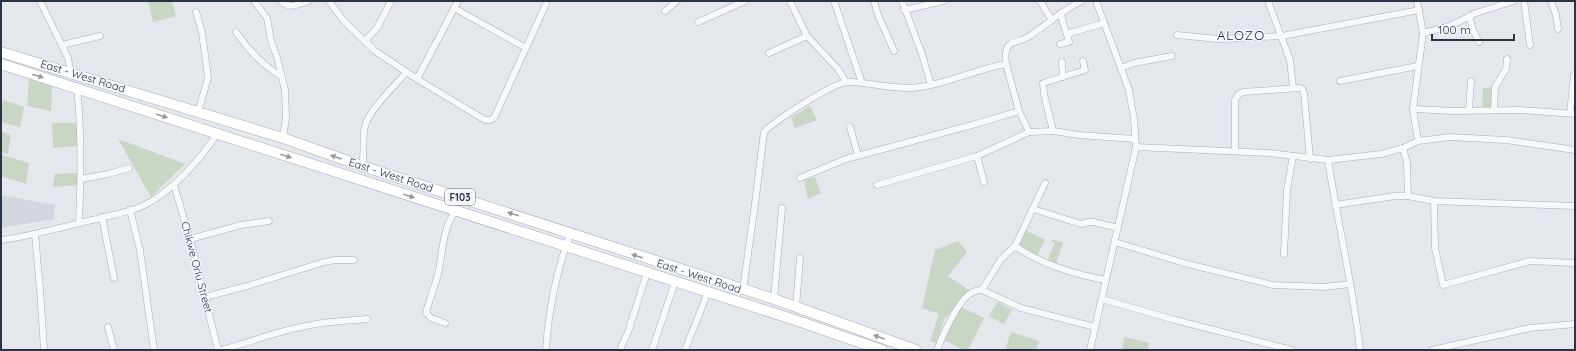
<svg xmlns="http://www.w3.org/2000/svg" width="1576" height="351" font-family="Quicksand,sans-serif">
	<style>
		.built { fill: #d2d6de }
		.green { fill: #c9d6c5 }
		.lines { fill: none; stroke-linecap: round; stroke-linejoin: round }
		.street-casing { stroke: #a9aeb7; stroke-width: 7 }
		.primary-casing { stroke: #a3abb8; stroke-width: 11 }
		.street { stroke: #f7f8fa; stroke-width: 6 }
		.primary { stroke: #fff; stroke-width: 10 }
		.oneway { fill: #959aa2 }
		.labels { text-anchor: middle; stroke-width: 3; stroke-linejoin: round; paint-order: stroke }
		.shield { fill: #f4f6f9; stroke: #676e7b; stroke-width: 1 }
		.shield-label { font-size: 10px; font-weight: bold; fill: #2b3445 }
		.street-label { font-size: 11px; fill: #2b3445; stroke: #f4f6f9 }
		.quarter-label { font-size: 13px; letter-spacing: 1px; fill: #1d2536; stroke: #f4f6f9 }
	</style>
	<rect width="100%" height="100%" fill="#e4e7ec"/>
	<polygon class="built" points="1,195 55,205 54,219 1,228"/>
	<g class="green">
		<polygon points="148,1 172,1 176,16 153,22"/>
		<polygon points="29,79 52,85 51,111 27,106"/>
		<polygon points="1494,87 1492,108 1482,109 1483,88"/>
		<polygon points="3,100 24,107 20,127 1,122"/>
		<polygon points="810,106 817,120 795,128 791,117"/>
		<polygon points="52,123 77,123 78,146 53,148"/>
		<polygon points="1,131 11,135 8,154 1,152"/>
		<polygon points="118,139 185,164 151,197"/>
		<polygon points="1,155 29,163 26,184 1,176"/>
		<polygon points="77,173 77,185 53,187 55,174"/>
		<polygon points="815,177 821,193 808,199 804,180"/>
		<polygon points="1025,230 1045,240 1037,256 1017,246"/>
		<polygon points="1052,239 1063,243 1056,263 1048,259 1055,243 1051,241"/>
		<polygon points="958,241 967,252 948,276 972,292 945,318 936,343 930,341 939,314 922,308 935,250"/>
		<polygon points="997,302 1012,310 1004,324 989,316"/>
		<polygon points="961,307 984,318 968,350 964,350 944,340"/>
		<polygon points="1011,332 1039,341 1036,350 1005,350"/>
		<polygon points="1124,337 1149,343 1148,350 1122,350"/>
	</g>
	<g class="lines">
		<defs>
			<g id="street">
				<polyline points="40,1 68,58 71,73"/>
				<polyline points="254,1 267,18 271,41 277,57 285,90 286,118 283,138"/>
				<path d="M281 1C289 10 299 4 309 1"/>
				<polyline points="329,1 344,21 375,51 417,79 485,120 490,120 494,118 546,4"/>
				<polyline points="790,1 807,36 838,69 846,82"/>
				<polyline points="834,1 862,83"/>
				<polyline points="874,1 878,15 894,51"/>
				<polyline points="902,1 922,54 931,85"/>
				<polyline points="1040,1 1052,20"/>
				<polyline points="1268,1 1290,60 1293,87"/>
				<polyline points="1417,1 1423,33 1413,109 1418,141"/>
				<polyline points="1524,1 1530,45"/>
				<polyline points="1551,1 1556,15 1558,29"/>
				<polyline points="454,8 526,48"/>
				<polyline points="904,10 944,1"/>
				<polyline points="665,11 677,1"/>
				<polyline points="196,12 202,32 208,78 198,112"/>
				<polyline points="1061,13 1063,23 1067,34 1104,23"/>
				<polyline points="1469,16 1473,30 1479,42"/>
				<polyline points="698,22 745,1"/>
				<path d="M236 32C249 51 262 65 281 76"/>
				<polyline points="1423,33 1450,26 1476,13 1514,1"/>
				<polyline points="1177,35 1218,39 1282,36 1419,10"/>
				<polyline points="365,41 377,28 391,1"/>
				<polyline points="1060,44 1069,42 1067,34"/>
				<polyline points="62,45 100,36"/>
				<polyline points="769,53 807,36"/>
				<polyline points="1062,62 1063,77"/>
				<path d="M1006 64C1005 57 1005 50 1009 45 1013 41 1021 41 1026 38 1045 27 1061 10 1082 1"/>
				<polyline points="1121,68 1134,63 1172,56"/>
				<polyline points="417,79 458,1"/>
				<polyline points="1340,81 1418,66"/>
				<path d="M77 88C82 134 81 178 79 223"/>
				<polyline points="1413,109 1454,111 1520,110 1575,114"/>
				<polyline points="1469,110 1471,81"/>
				<polyline points="1494,110 1495,87 1506,69 1507,59"/>
				<polyline points="1570,113 1574,75"/>
				<polyline points="850,127 858,155"/>
				<polyline points="1053,131 1044,94 1043,83 1085,70 1083,61"/>
				<polyline points="1136,147 1269,153 1328,160 1381,154 1403,148 1418,141 1450,137 1506,140 1575,150"/>
				<polyline points="1403,148 1407,163 1408,196"/>
				<polyline points="1235,151 1235,100 1239,94 1243,92 1300,88 1302,89 1304,93 1310,159"/>
				<polyline points="977,156 984,182"/>
				<path d="M1328 160C1338 224 1353 286 1360 350"/>
				<path d="M362 166C365 153 362 138 365 126 369 110 396 84 407 72"/>
				<polyline points="800,178 846,159 972,125 1019,111"/>
				<polyline points="81,179 108,174 129,168"/>
				<polyline points="174,185 190,239 218,350"/>
				<polyline points="877,185 977,156 1029,132 1053,131 1079,135 1135,139"/>
				<polyline points="1434,201 1435,248 1443,285 1530,261 1575,263"/>
				<polyline points="1335,205 1395,196 1408,196 1434,201 1575,206"/>
				<polyline points="1033,209 1081,224 1089,222 1093,222 1118,228"/>
				<polyline points="130,210 140,250 154,350"/>
				<polyline points="102,217 114,278"/>
				<polyline points="35,234 40,289 44,350"/>
				<polyline points="190,239 241,225 269,221"/>
				<path d="M1 240C33 236 65 226 97 219 115 214 136 211 152 201 179 184 200 159 218 133"/>
				<polyline points="1115,242 1184,263 1273,285 1324,287 1350,284"/>
				<path d="M1015 246C1040 264 1077 275 1106 280"/>
				<polyline points="1284,254 1287,190 1293,156"/>
				<path d="M743 290 755 204 764 132C774 121 833 83 847 82 852 81 857 83 862 83 881 85 901 90 920 87 949 83 977 69 1006 64L1019 111 1029 132"/>
				<polyline points="982,290 1021,308 1095,327"/>
				<polyline points="205,297 247,286 324,262 336,260 354,260"/>
				<polyline points="774,299 782,208"/>
				<polyline points="1102,299 1175,320 1292,350"/>
				<polyline points="796,307 800,258"/>
				<path d="M445 323 431 318 426 313C429 299 435 287 438 274 443 252 442 229 456 210"/>
				<polyline points="108,327 114,350"/>
				<path d="M221 350C251 342 280 330 311 325 329 321 348 321 367 319"/>
				<path d="M546 350C548 313 557 267 571 233"/>
				<polyline points="620,350 628,332 647,273"/>
				<polyline points="652,350 675,282"/>
				<polyline points="685,350 708,292"/>
				<path d="M937 350C943 335 958 299 973 292 975 291 979 290 982 290L1001 259 1015 246 1045 183"/>
				<polyline points="1090,350 1136,147 1134,119 1129,90 1096,1"/>
				<polyline points="1432,350 1530,328 1575,324"/>
			</g>
			<g id="primary">
				<polyline points="1,52 283,138 362,166 774,299 916,350"/>
				<polyline points="1,64 795,320 882,350"/>
			</g>
		</defs>
		<use href="#street" class="street-casing"/>
		<use href="#primary" class="primary-casing"/>
		<use href="#street" class="street"/>
		<use href="#primary" class="primary"/>
	</g>
	<defs><path id="oneway-solid" d="M-6-.8H1V-3.2L6.5 0L1 3.2V.8H-6Z"/></defs>
	<g class="oneway">
		<use href="#oneway-solid" transform="translate(38 76) rotate(18)"/>
		<use href="#oneway-solid" transform="translate(162 116) rotate(17)"/>
		<use href="#oneway-solid" transform="translate(286 156) rotate(18)"/>
		<use href="#oneway-solid" transform="translate(336 157) rotate(-161)"/>
		<use href="#oneway-solid" transform="translate(409 196) rotate(18)"/>
		<use href="#oneway-solid" transform="translate(513 214) rotate(-162)"/>
		<use href="#oneway-solid" transform="translate(637 256) rotate(-161)"/>
		<use href="#oneway-solid" transform="translate(879 337) rotate(-160)"/>
	</g>
	<g class="labels">
		<rect class="shield" x="445" y="189" width="30" height="16" rx="3"/>
		<g class="shield-label">
			<text x="460" y="201">F103</text>
		</g>
		<g class="street-label">
			<text transform="translate(83 76) rotate(17)" y="4">East - West Road</text>
			<text transform="translate(391 175) rotate(18)" y="4">East - West Road</text>
			<text transform="translate(197 267) rotate(75)" y="4">Chikwe Orlu Street</text>
			<text transform="translate(699 276) rotate(18)" y="4">East - West Road</text>
		</g>
		<g class="quarter-label">
			<text x="1241" y="40">ALOZO</text>
		</g>
	</g>
	<rect width="1576" height="351" fill="none" stroke="#2b3445" stroke-width="4"/>
	<path d="M1432 34v6h82v-6" fill="none" stroke="#2b3445" stroke-width="2"/>
	<text x="1438" y="34" font-size="12" fill="#2b3445" stroke="#f4f6f9" stroke-width="3" paint-order="stroke">100 m</text>
</svg>
